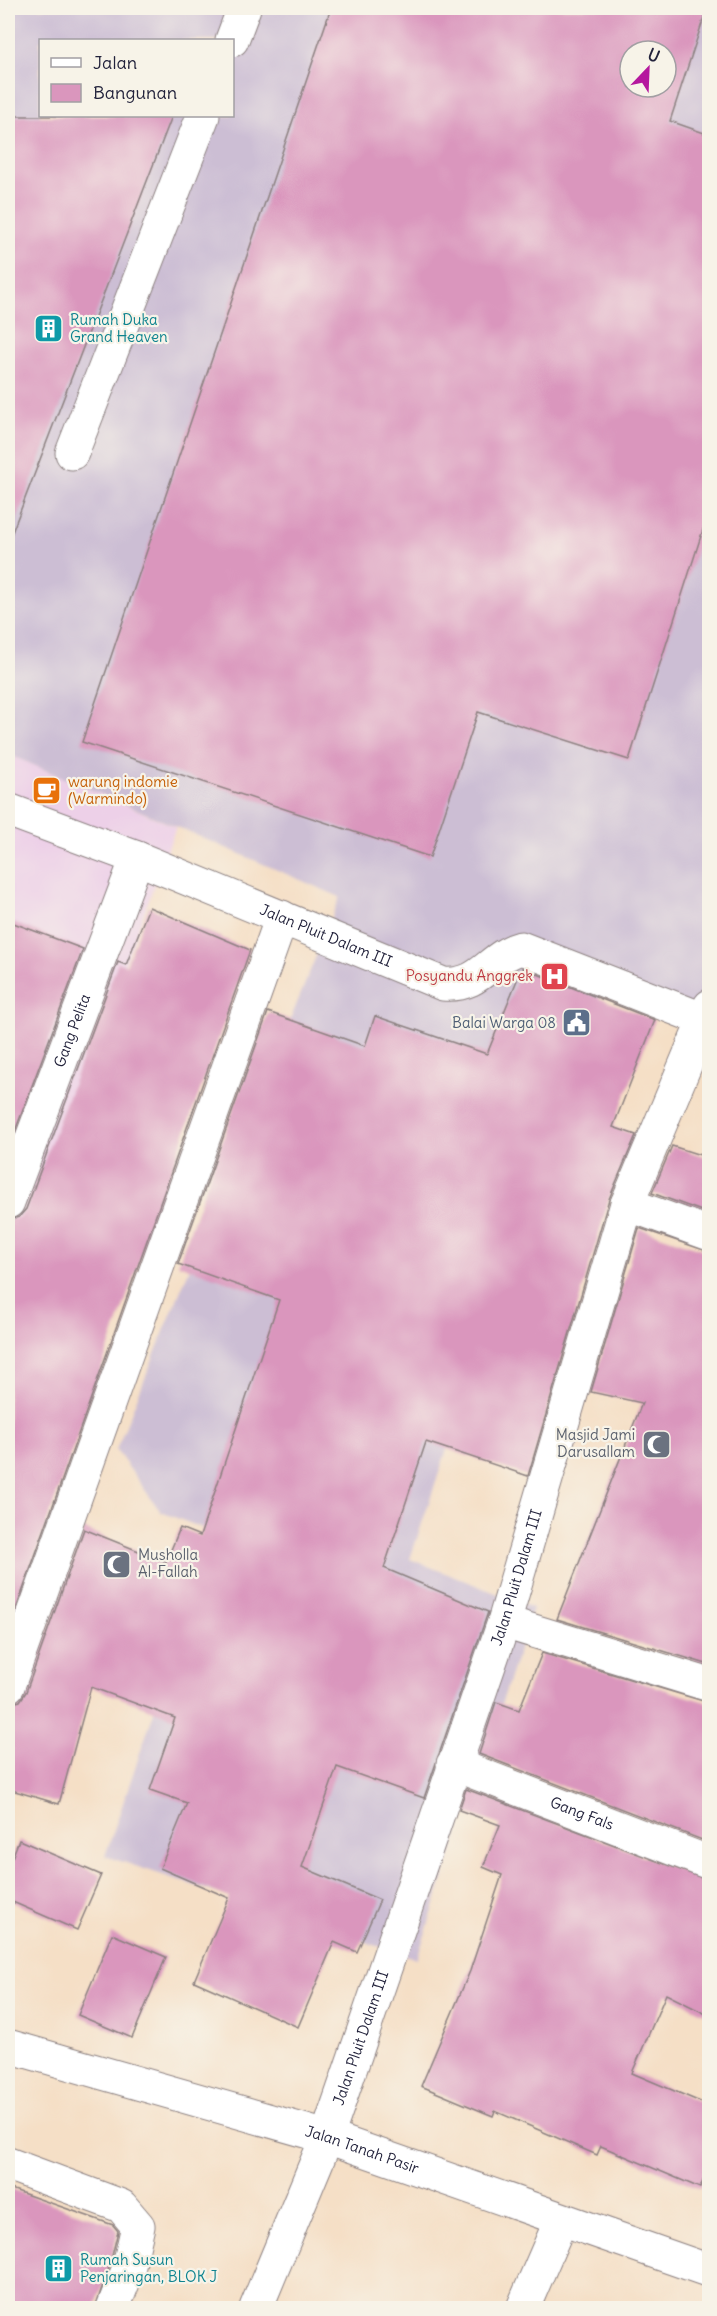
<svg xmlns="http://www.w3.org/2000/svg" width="717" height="2316" font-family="Delius,sans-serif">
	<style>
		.built { fill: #edd0e8 }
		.industrial { fill: #ccbed4; fill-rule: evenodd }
		.building { fill: #da96bd; fill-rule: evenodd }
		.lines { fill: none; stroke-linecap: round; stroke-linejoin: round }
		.minor-casing { stroke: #8c8080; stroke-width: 35 }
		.minor { stroke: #fff; stroke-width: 33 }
		.labels { text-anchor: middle; stroke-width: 4.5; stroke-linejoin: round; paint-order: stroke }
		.culture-label { font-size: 15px; fill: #0d838f; stroke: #f7f3e8; text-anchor: start }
		.food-label { font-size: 15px; fill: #c56008; stroke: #f7f3e8; text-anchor: start }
		.street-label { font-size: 15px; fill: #22223b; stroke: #f7f3e8 }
		.health-label { font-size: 15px; fill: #be3a42; stroke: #f7f3e8; text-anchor: end }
		.service-label { font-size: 15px; fill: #4e5e75; stroke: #f7f3e8; text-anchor: end }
		.worship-label { font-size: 15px; fill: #5b616d; stroke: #f7f3e8; text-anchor: end }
	</style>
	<rect width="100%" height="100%" fill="#f7f3e8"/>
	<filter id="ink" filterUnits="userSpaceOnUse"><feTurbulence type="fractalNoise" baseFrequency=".0167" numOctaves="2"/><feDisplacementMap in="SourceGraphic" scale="12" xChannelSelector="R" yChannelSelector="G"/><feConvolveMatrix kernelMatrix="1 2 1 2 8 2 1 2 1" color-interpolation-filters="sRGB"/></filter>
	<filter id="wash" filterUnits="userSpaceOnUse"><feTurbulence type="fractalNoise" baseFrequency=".008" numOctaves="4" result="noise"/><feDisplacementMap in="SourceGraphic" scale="24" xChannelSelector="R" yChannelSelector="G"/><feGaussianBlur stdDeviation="1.35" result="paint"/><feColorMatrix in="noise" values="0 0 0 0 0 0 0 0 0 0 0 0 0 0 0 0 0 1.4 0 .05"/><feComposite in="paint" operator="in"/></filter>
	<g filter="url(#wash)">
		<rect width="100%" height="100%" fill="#f5dfc6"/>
		<polygon class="built" points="8,754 176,827 8,1276"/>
		<path class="industrial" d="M8 8H709V1021L606 977 410 1559 533 1608 417 1959 105 1856 215 1533 161 1512 116 1450 340 897 8 754ZM40 40H232V116H40ZM630 51H666V87H630Z"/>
		<g id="blocks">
			<g class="building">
				<path d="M331 8H707L670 121 710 135V508L629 760 478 712 430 857 82 742ZM630 51H666V87H630Z"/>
				<polygon points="8,116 172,116 11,535 8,534"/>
				<polygon points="149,907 250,950 8,1632 8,1220 19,1217 26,1209 118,962 126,965"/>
				<polygon points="8,921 83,949 8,1150"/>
				<polygon points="522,968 655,1020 613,1127 636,1135 609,1199 528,1476 426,1442 384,1568 488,1612 424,1798 337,1767 302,1867 380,1900 357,1952 334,1942 298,2027 194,1981 229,1898 160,1868 187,1803 150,1790 175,1718 91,1687 59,1804 8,1789 8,1704 20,1701 26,1692 84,1529 166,1562 180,1528 200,1536 279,1300 178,1264 268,1012 365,1046 375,1016 487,1054"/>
				<polygon points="672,1146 710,1158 710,1214 652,1193"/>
				<polygon points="639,1228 710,1252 710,1665 557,1619 642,1403 591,1392"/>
				<polygon points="542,1653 710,1703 710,1843 479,1754 496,1702 519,1710"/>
				<polygon points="466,1789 710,1881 710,2016 666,1994 632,2073 710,2106 710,2165 700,2188 601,2146 597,2155 495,2111 493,2116 421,2086 470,1971 502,1875 483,1867 500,1825 459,1810"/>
				<polygon points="19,1840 101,1875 77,1930 8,1900 8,1868"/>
				<polygon points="112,1934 166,1957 132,2038 78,2015"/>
				<polygon points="8,2188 113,2225 118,2231 110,2264 95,2308 8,2308"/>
			</g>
		</g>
	</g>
	<g filter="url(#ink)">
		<use href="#blocks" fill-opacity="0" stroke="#8c8080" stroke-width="1.5"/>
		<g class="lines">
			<defs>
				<g id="minor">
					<polyline points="232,40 244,8"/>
					<polyline points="72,453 203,116"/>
					<path id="s1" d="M8 810 137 858 443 984C482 987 488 957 521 948L705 1020"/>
					<path id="s2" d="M8 1202 137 858"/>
					<polyline points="627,1204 710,1234"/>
					<polyline points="504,1622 710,1685"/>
					<polyline points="8,1686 282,917"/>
					<path id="s3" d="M453 1764 710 1863"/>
					<path id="s4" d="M8 2046 327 2137 710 2271"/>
					<polyline points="8,2164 121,2206 138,2226 128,2270 113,2308"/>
					<path id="s5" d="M256 2308 327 2137 504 1622 627 1204 710 1006"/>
					<polyline points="523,2308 561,2220"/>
				</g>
			</defs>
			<use href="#minor" class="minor-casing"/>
			<use href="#minor" class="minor"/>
		</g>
	</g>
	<defs>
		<symbol id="building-square" viewBox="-11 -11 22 22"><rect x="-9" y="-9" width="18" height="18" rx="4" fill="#0f9aa8" stroke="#f7f3e8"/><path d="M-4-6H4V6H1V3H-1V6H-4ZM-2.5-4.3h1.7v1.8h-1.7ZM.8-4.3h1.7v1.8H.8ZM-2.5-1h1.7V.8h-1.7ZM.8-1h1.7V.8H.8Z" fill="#fff"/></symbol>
		<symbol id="cafe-square" viewBox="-11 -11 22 22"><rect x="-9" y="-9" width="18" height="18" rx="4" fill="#e8710a" stroke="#f7f3e8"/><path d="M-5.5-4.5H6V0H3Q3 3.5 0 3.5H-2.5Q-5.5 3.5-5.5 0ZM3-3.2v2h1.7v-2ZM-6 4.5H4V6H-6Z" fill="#fff"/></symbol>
		<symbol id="hospital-square" viewBox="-11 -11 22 22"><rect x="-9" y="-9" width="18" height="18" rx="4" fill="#e0444e" stroke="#f7f3e8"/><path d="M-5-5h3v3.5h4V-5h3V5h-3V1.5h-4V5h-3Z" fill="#fff"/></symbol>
		<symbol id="civic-square" viewBox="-11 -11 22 22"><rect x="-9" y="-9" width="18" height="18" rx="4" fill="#5c6f8a" stroke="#f7f3e8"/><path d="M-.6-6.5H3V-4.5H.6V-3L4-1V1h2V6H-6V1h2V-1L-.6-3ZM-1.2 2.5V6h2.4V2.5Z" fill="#fff"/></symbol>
		<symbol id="mosque-square" viewBox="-11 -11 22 22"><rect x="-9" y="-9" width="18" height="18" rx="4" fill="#6b7280" stroke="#f7f3e8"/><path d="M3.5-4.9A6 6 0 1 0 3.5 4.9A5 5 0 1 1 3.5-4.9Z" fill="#fff"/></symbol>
	</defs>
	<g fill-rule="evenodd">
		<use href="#building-square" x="32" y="312" width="33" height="33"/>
		<use href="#cafe-square" x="30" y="774" width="33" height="33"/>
		<use href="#hospital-square" x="538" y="960" width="33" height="33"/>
		<use href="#civic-square" x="560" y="1006" width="33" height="33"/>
		<use href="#mosque-square" x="640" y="1428" width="33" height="33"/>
		<use href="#mosque-square" x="100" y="1548" width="33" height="33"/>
		<use href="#building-square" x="42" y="2252" width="33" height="33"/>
	</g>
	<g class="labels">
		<g class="culture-label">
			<text x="70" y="325">Rumah Duka<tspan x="70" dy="17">Grand Heaven</tspan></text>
			<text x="80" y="2265">Rumah Susun<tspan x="80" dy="17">Penjaringan, BLOK J</tspan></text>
		</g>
		<g class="food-label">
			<text x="68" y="787">warung indomie<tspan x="68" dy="17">(Warmindo)</tspan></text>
		</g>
		<g class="street-label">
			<text dy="5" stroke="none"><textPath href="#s1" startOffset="342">Jalan Pluit Dalam III</textPath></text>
			<text dy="5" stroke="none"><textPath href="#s2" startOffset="183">Gang Pelita</textPath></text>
			<text dy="5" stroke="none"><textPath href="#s5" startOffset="776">Jalan Pluit Dalam III</textPath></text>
			<text dy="5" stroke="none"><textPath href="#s3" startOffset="138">Gang Fals</textPath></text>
			<text dy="5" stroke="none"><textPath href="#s5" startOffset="290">Jalan Pluit Dalam III</textPath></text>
			<text dy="5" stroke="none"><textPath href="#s4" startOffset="369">Jalan Tanah Pasir</textPath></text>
		</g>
		<g class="health-label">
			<text x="533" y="981">Posyandu Anggrek</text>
		</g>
		<g class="service-label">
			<text x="556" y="1028">Balai Warga 08</text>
		</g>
		<g class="worship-label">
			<text x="635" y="1440">Masjid Jami<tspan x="635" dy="17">Darusallam</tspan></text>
			<text x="138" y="1560" text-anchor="start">Musholla<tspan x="138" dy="17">Al-Fallah</tspan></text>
		</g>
	</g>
	<rect width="717" height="2316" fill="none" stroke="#f7f3e8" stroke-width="30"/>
	<rect x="39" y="39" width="195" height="78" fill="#f7f3e8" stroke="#a29fa3" stroke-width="1.5"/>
	<rect x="51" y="58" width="30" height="9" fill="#ffffff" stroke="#a29fa3" stroke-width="1.5"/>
	<text x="93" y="69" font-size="18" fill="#22223b">Jalan</text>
	<rect x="51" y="84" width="30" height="18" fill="#da96bd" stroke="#a29fa3" stroke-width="1.5"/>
	<text x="93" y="99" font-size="18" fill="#22223b">Bangunan</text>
	<g transform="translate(648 69) rotate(23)"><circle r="28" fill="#f7f3e8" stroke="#a29fa3" stroke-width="1.5"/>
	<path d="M0-4.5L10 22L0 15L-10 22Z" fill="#b5179e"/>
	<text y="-9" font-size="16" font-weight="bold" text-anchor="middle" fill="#22223b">U</text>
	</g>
</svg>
